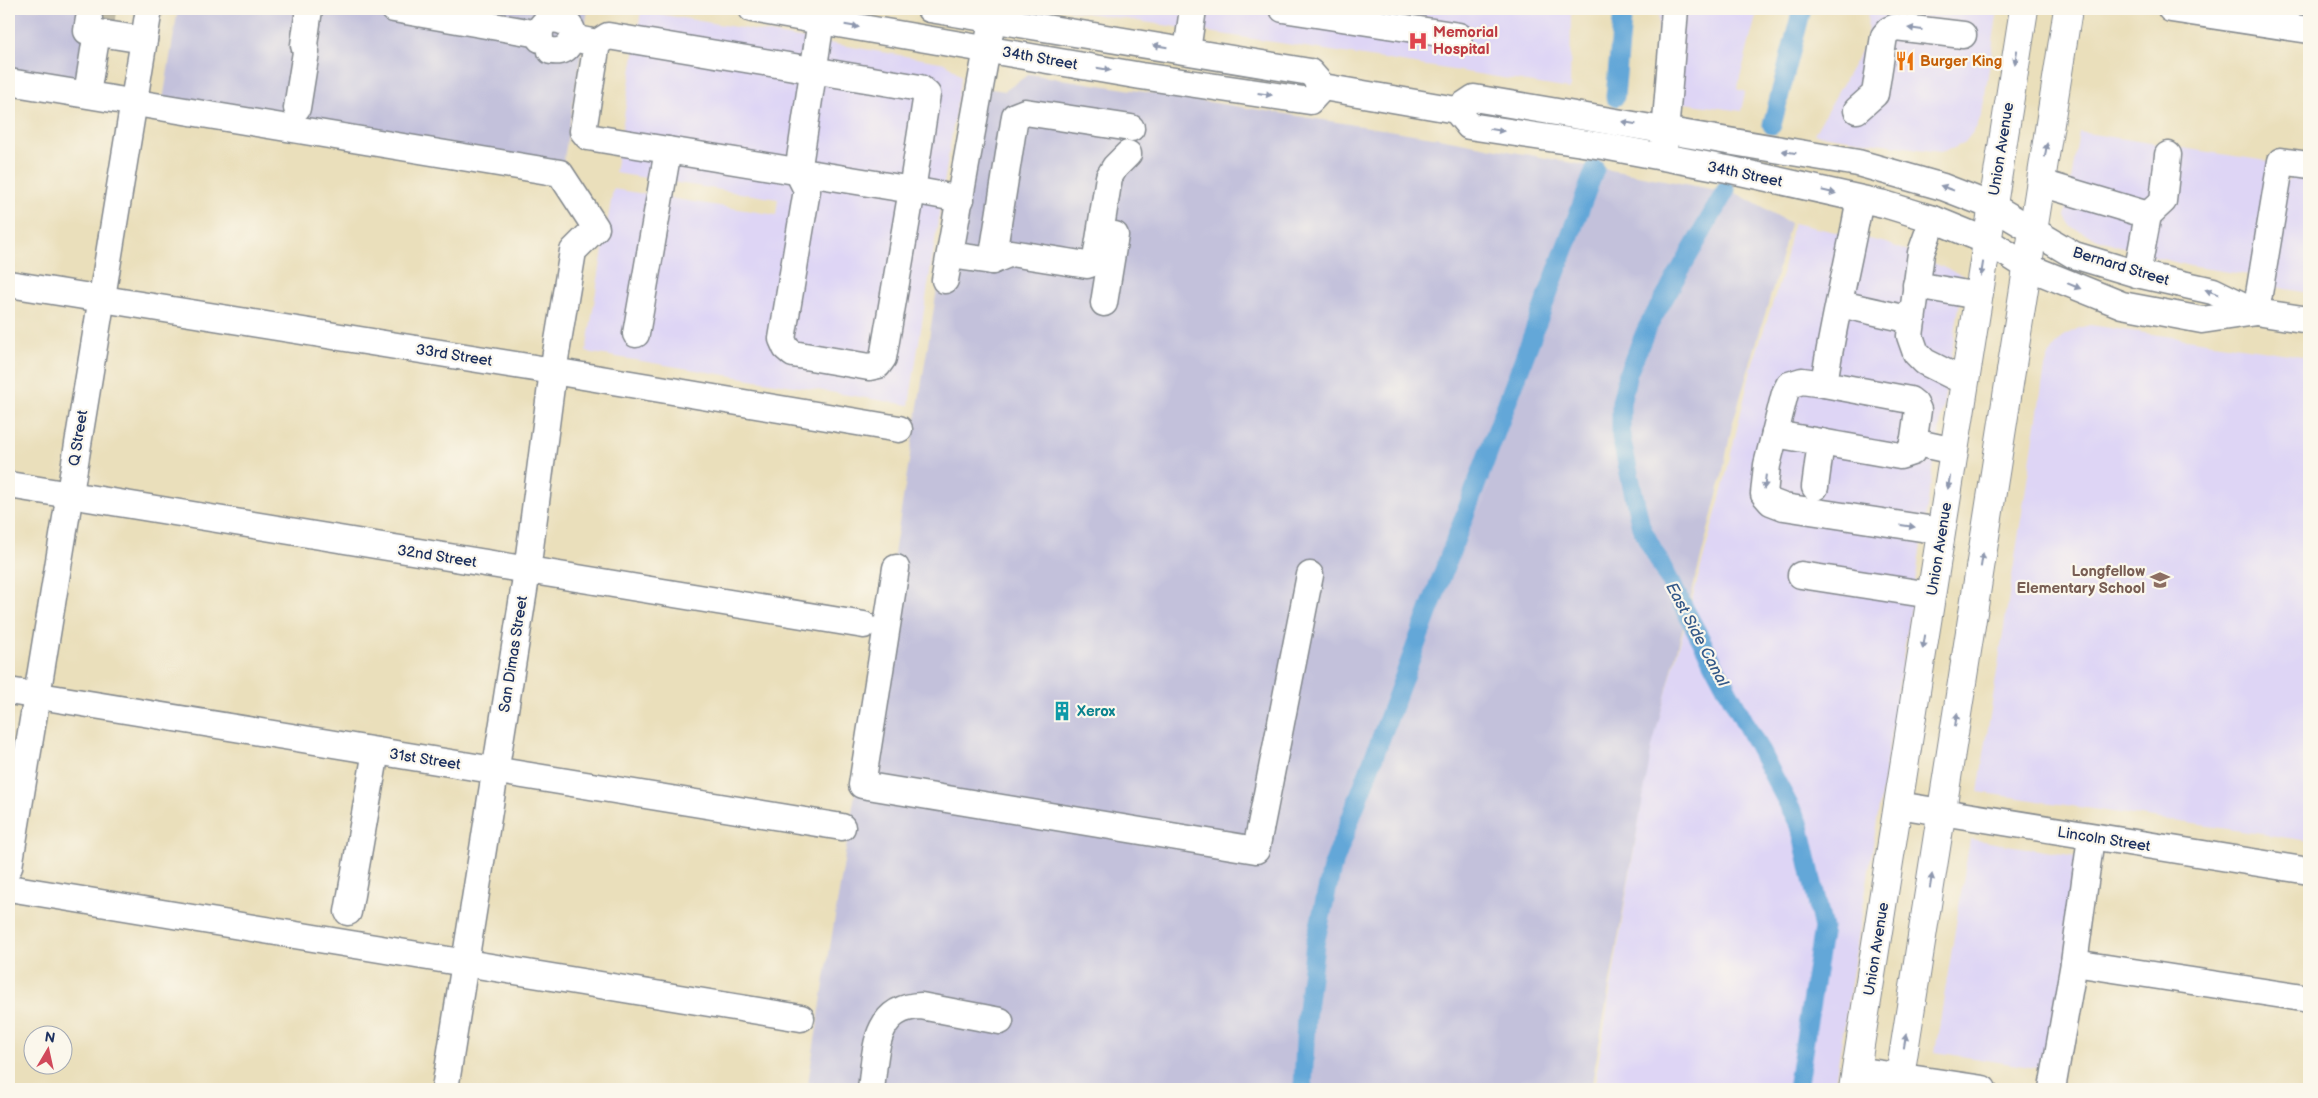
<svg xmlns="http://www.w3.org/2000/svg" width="2318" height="1098" font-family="'Balsamiq Sans',sans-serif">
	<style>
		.built { fill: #ded5f5 }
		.industrial { fill: #c3c1db }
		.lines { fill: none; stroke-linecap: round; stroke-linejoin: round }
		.canal { stroke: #63a7d8; stroke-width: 19 }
		.minor-tunnel { stroke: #c1bca8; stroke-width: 26; stroke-dasharray: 26 13; stroke-linecap: butt }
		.minor-casing { stroke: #82878c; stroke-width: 29 }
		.major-casing { stroke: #82878c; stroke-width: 30 }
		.minor { stroke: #fff; stroke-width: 26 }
		.major { stroke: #fff; stroke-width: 28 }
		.oneway { fill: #8d97ae }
		.labels { text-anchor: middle; stroke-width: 4.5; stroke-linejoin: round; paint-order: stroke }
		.health-label { font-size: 15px; font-weight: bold; fill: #be3a42; stroke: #fbf7ec; text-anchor: start }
		.street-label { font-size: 15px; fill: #1b2f5e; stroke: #fbf7ec }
		.food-label { font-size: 15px; font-weight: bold; fill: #c56008; stroke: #fbf7ec; text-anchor: start }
		.education-label { font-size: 15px; font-weight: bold; fill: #785e54; stroke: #fbf7ec; text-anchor: end }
		.culture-label { font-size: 15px; font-weight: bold; fill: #0d838f; stroke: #fbf7ec; text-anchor: start }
		.water-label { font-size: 16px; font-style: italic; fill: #345989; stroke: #fbf7ec }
	</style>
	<rect width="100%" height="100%" fill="#fbf7ec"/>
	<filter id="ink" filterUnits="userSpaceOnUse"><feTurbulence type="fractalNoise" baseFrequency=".02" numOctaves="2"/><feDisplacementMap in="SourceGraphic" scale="10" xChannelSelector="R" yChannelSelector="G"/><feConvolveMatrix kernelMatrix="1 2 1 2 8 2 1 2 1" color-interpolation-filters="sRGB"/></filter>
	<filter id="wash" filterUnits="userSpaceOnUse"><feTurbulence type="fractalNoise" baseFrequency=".0096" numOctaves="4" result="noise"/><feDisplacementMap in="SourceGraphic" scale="20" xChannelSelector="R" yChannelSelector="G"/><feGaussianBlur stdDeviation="1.12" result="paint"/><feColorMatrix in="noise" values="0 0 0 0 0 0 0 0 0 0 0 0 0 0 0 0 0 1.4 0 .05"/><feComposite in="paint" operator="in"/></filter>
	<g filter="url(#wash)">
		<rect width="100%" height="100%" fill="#eadfbb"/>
		<g class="built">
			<polygon points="1061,9 1571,9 1570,89 1472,73"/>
			<polygon points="1659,9 1758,9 1737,89 1745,92 1741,111 1656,99"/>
			<polygon points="1868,9 1998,9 1982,114 1976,128 1965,142 1954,148 1940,152 1814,134 1867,41"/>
			<polygon points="641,11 946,63 961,76 909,405 586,352 613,189 776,215 778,199 615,173"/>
			<polygon points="2079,132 2273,162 2255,276 2190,266 2144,254 2098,239 2071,227 2065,217"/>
			<polygon points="2296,174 2309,176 2309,293 2270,286 2286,181"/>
			<polygon points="1793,223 1887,243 1964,276 1834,1089 1594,1089 1651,748 1723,487 1752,366 1782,274"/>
			<polygon points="2090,325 2309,357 2309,841 1978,792 2045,367 2049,355 2063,336 2079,328"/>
			<polygon points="1970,839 2083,857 2049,1070 1935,1052"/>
		</g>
		<g class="industrial">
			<polygon points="9,9 113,9 100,90 9,75"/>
			<polygon points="178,9 588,9 563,165 163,100"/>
			<polygon points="1029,74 1439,138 1738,194 1790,223 1777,274 1732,425 1722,476 1652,747 1591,1089 807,1089 970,86 1005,91"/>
		</g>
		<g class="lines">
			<g class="canal">
				<polyline points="1615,97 1623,9"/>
				<polyline points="1772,125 1802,9"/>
				<polyline points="1726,190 1647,328 1628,373 1621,403 1621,437 1641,527 1800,826 1823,928 1797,1089"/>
				<polyline points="1303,1089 1306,1018 1315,944 1332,868 1595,169"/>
			</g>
		</g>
	</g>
	<g filter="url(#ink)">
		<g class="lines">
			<polyline class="minor-tunnel" points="102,20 103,9"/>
			<defs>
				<g id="minor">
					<polyline points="394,9 539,34"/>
					<polyline points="752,9 1141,76 1310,101 1323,87"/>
					<polyline points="930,9 1310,72 1323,87 1456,110 1469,126 1609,147 1727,169 1884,204 1933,219 1987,241 2028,267 2122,305 2202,320 2256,312"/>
					<polyline points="1283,9 1459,36"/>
					<polyline points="2171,9 2309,30"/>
					<polyline points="89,19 87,31 144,40"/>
					<polyline points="821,20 798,172 807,190 782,339 786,348 793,354 869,367 878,365 883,358 912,190 961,199"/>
					<polyline points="572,38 597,43 583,131 588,137 912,190 927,94 920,88 608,36 597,43"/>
					<path d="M540 39C536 6 586 20 569 44 565 51 558 52 551 51"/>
					<polyline points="1187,51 1193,9"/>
					<polyline points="9,82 560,173 596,228 573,251 553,371 527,571 445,1089"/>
					<polyline points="87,94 97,32"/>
					<polyline points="297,108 306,52 304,45 309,9"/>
					<polyline points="1456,110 1474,98 1858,163 1943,187 1992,206 2074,255 2137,274 2213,291 2256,312 2309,320"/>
					<polyline points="1857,110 1875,94 1884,36 1889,30 1896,27 1963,35"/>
					<polyline points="1664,146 1675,9"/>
					<polyline points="2041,183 2148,215 2137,274"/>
					<path d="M1860 199C1849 261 1833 322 1824 384L1802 381 1789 385 1785 393 1767 465 1764 494 1771 502 1784 507 1941 531"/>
					<polyline points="2148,215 2163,201 2168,155"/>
					<polyline points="1933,219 1921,253 1910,336 1916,353 1925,362 1953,376 1965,377"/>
					<polyline points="950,255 992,261 1015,116 1025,112 1131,128"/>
					<polyline points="992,261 1011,253 1087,265 1093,263 1096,259 1109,177 1115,167 1128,154"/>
					<polyline points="945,280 990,32"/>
					<polyline points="9,284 553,371 899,429"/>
					<polyline points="1916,285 1978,296"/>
					<polyline points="1104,303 1115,235"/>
					<polyline points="1840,304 1912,320"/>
					<polyline points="2256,312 2281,161 2309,165"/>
					<polyline points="636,334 668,150"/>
					<polyline points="1775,434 1900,456 1912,452 1918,410 1915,404 1910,400 1824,384"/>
					<polyline points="1913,442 1954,451"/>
					<polyline points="9,485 864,625"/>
					<polyline points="1815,487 1821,442"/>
					<polyline points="896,568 862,785 1256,850 1310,575"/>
					<polyline points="1801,575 1931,595"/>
					<polyline points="9,691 842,827"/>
					<polyline points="1898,805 2309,871"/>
					<polyline points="9,867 149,9"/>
					<polyline points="9,888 801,1018"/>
					<polyline points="348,912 376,751"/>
					<polyline points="2074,963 2309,999"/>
					<polyline points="1856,1070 1983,1089"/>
					<path d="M871 1089C876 1054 873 1007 921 1006L1000 1021"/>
					<polyline points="2052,1089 2074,963 2091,837"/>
				</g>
				<g id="major">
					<polyline points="1853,1089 2024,9"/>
					<polyline points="1898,1089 2068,9"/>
				</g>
			</defs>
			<use href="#minor" class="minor-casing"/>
			<use href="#major" class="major-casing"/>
			<use href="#minor" class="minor"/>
			<use href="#major" class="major"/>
		</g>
		<defs><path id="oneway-solid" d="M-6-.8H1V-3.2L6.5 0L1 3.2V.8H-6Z" transform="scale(1.25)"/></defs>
		<g class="oneway">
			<use href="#oneway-solid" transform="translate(852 26) rotate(10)"/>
			<use href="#oneway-solid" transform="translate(1915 29) rotate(-173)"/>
			<use href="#oneway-solid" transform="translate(1160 46) rotate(-171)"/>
			<use href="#oneway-solid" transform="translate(2016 57) rotate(99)"/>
			<use href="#oneway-solid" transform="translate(1104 69) rotate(10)"/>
			<use href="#oneway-solid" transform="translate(1265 94) rotate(8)"/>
			<use href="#oneway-solid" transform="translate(1629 123) rotate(-171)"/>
			<use href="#oneway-solid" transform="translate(1497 130) rotate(9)"/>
			<use href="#oneway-solid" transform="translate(2046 150) rotate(-81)"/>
			<use href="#oneway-solid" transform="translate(1789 152) rotate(-170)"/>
			<use href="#oneway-solid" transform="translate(1947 188) rotate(-160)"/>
			<use href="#oneway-solid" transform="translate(1829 192) rotate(13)"/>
			<use href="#oneway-solid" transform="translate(1982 269) rotate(99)"/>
			<use href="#oneway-solid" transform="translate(2074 286) rotate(22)"/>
			<use href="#oneway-solid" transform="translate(2212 292) rotate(-161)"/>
			<use href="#oneway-solid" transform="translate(1765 482) rotate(97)"/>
			<use href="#oneway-solid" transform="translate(1949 482) rotate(99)"/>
			<use href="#oneway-solid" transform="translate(1908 526) rotate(8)"/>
			<use href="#oneway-solid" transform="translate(1982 560) rotate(-81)"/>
			<use href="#oneway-solid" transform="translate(1924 642) rotate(99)"/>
			<use href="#oneway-solid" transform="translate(1956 720) rotate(-81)"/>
			<use href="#oneway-solid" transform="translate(1931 881) rotate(-81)"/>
			<use href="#oneway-solid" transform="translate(1905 1041) rotate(-81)"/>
		</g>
	</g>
	<defs>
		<symbol id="hospital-bare" viewBox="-9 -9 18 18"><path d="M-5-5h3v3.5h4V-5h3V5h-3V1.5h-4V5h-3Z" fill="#e0444e" stroke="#fbf7ec" stroke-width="2.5" paint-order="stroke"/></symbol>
		<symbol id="restaurant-bare" viewBox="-9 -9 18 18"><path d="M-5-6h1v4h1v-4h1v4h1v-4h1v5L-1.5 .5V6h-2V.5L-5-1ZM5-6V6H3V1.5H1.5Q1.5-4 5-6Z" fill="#e8710a" stroke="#fbf7ec" stroke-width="2.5" paint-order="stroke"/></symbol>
		<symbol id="school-bare" viewBox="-9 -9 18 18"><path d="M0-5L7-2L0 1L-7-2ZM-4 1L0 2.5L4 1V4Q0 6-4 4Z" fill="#8d6e63" stroke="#fbf7ec" stroke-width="2.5" paint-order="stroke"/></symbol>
		<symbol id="building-bare" viewBox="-9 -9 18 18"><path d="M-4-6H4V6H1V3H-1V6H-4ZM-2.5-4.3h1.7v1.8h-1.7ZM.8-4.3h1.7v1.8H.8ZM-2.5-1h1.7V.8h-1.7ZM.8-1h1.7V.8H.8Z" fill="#0f9aa8" stroke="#fbf7ec" stroke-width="2.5" paint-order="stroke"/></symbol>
	</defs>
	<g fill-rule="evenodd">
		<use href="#hospital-bare" x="1404" y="27" width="28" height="28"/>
		<use href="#restaurant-bare" x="1891" y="47" width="28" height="28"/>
		<use href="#school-bare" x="2146" y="566" width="28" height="28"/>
		<use href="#building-bare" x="1048" y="697" width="28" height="28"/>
	</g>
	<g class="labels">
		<g class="health-label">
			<text x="1433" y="37">Memorial<tspan x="1433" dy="17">Hospital</tspan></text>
		</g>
		<g class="street-label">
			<text transform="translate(1040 58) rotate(10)" y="5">34th Street</text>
			<text transform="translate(2001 149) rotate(-81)" y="5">Union Avenue</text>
			<text transform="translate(1745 174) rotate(12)" y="5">34th Street</text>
			<text transform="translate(2121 266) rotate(17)" y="5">Bernard Street</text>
			<text transform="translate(454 355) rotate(9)" y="5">33rd Street</text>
			<text transform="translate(78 438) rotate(-81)" y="5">Q Street</text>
			<text transform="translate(1939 549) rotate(-81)" y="5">Union Avenue</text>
			<text transform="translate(437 556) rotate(9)" y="5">32nd Street</text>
			<text transform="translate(513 654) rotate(-81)" y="5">San Dimas Street</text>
			<text transform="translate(425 759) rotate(9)" y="5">31st Street</text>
			<text transform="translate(2104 839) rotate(9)" y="5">Lincoln Street</text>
			<text transform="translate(1876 949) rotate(-81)" y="5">Union Avenue</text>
		</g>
		<g class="food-label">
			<text x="1920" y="66">Burger King</text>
		</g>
		<g class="education-label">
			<text x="2145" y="576">Longfellow<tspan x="2145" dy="17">Elementary School</tspan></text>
		</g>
		<g class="culture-label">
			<text x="1077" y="716">Xerox</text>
		</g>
		<g class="water-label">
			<text transform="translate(1698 634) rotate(62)" y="6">East Side Canal</text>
		</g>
	</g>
	<rect width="2318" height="1098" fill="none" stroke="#fbf7ec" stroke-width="30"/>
	<g transform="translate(48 1050) rotate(9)"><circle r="24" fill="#fbf7ec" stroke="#a1a7b3"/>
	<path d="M0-4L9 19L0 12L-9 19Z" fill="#d1495b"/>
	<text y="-8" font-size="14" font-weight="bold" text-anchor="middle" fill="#1b2f5e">N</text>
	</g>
</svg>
